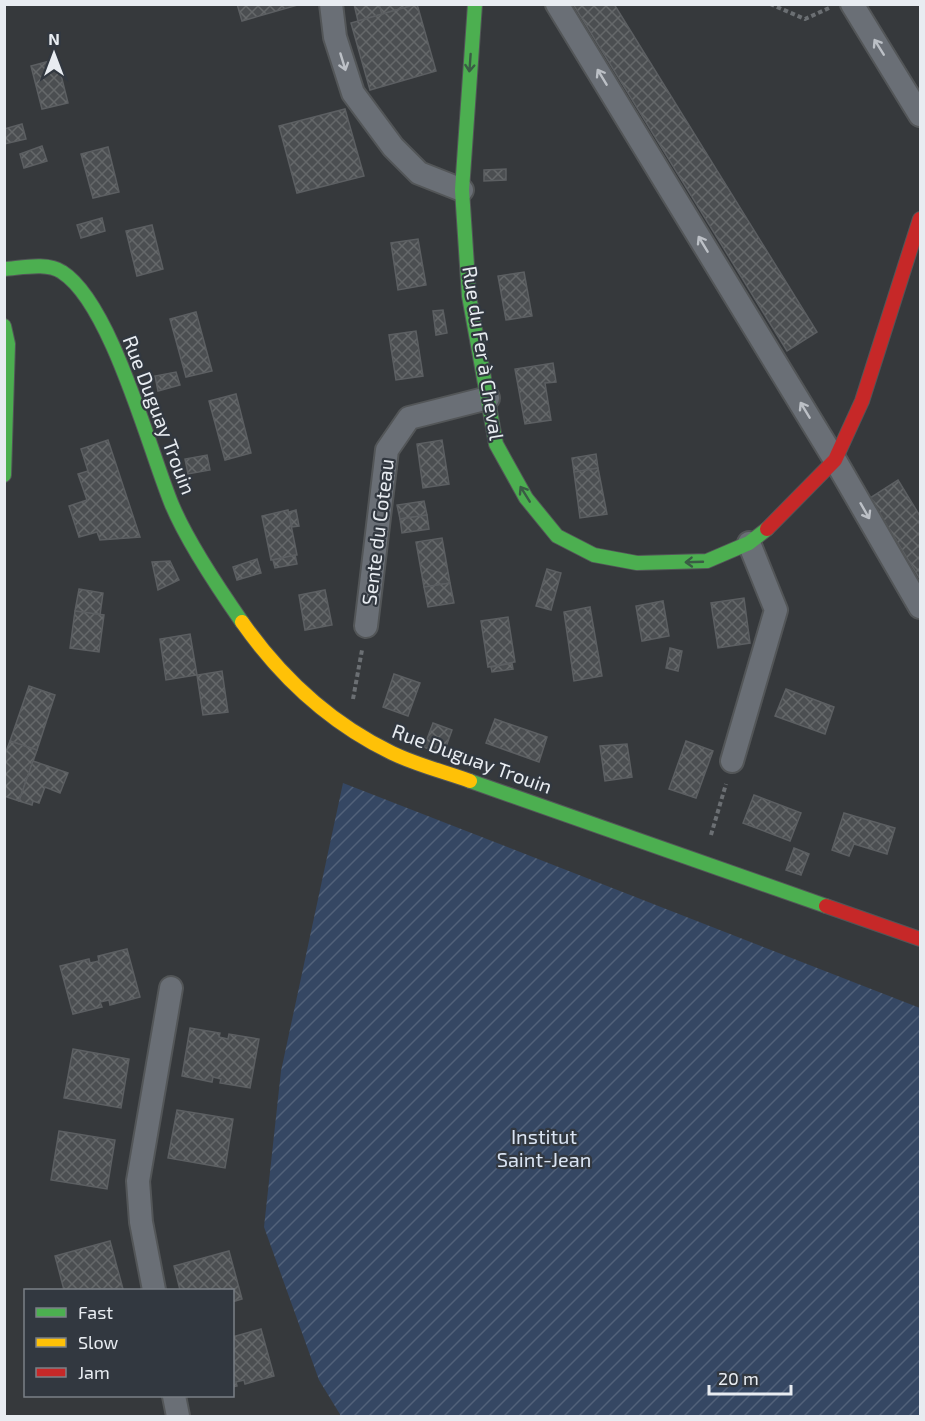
<svg xmlns="http://www.w3.org/2000/svg" width="925" height="1421" font-family="'Exo 2',sans-serif">
	<style>
		.garden { fill: url(#garden-furrows) }
		.building { fill: url(#building-cross-hatch); stroke: #5c5f62; stroke-width: 1.5 }
		.lines { fill: none; stroke-linecap: round; stroke-linejoin: round }
		.street-casing { stroke: #535658; stroke-width: 26 }
		.fast-casing { stroke: #535658; stroke-width: 16 }
		.slow-casing { stroke: #535658; stroke-width: 16 }
		.jam-casing { stroke: #535658; stroke-width: 16 }
		.path { stroke: #6b6f73; stroke-width: 4; stroke-dasharray: 4.5 3; stroke-linecap: butt }
		.street { stroke: #6a6f76; stroke-width: 22 }
		.fast { stroke: #4caf50; stroke-width: 14 }
		.slow { stroke: #ffc107; stroke-width: 14 }
		.jam { stroke: #c62828; stroke-width: 14 }
		.oneway { stroke: #bcc0c6 }
		.oneway2 { stroke: #3a5c45 }
		.labels { text-anchor: middle; stroke-width: 4.5; stroke-linejoin: round; paint-order: stroke }
		.street-label { font-size: 20px; fill: #e8ecf1; stroke: #323840 }
		.park-label { font-size: 20px; fill: #dae4f3; stroke: #323840 }
	</style>
	<defs>
		<pattern id="garden-furrows" width="10" height="10" patternUnits="userSpaceOnUse" patternTransform="scale(1.5)"><rect width="10" height="10" fill="#354763"/><path d="M-1 1l2-2M0 10L10 0M9 11l2-2" fill="none" stroke="#52627a"/></pattern>
		<pattern id="building-cross-hatch" width="8" height="8" patternUnits="userSpaceOnUse" patternTransform="scale(1.5)"><rect width="8" height="8" fill="#4b4e51"/><path d="M0 0l8 8M0 8l8-8" fill="none" stroke="#65686a"/></pattern>
	</defs>
	<rect width="100%" height="100%" fill="#36393c"/>
	<polygon class="garden" points="343,783 920,1008 920,1416 341,1416 319,1380 264,1227 281,1071"/>
	<g class="building">
		<polygon points="237,4 301,4 242,21"/>
		<polygon points="354,4 379,4 382,14 358,21"/>
		<polygon points="379,4 406,4 407,7 382,14"/>
		<polygon points="417,4 436,71 370,90 351,23"/>
		<polygon points="573,4 614,4 817,332 787,351"/>
		<polygon points="57,59 68,103 42,109 31,66"/>
		<polygon points="345,109 364,176 297,193 279,126"/>
		<polygon points="22,124 26,139 4,144 4,129"/>
		<polygon points="42,146 47,161 24,168 20,154"/>
		<polygon points="108,147 119,192 93,198 81,154"/>
		<polygon points="506,169 506,180 484,181 484,170"/>
		<polygon points="102,218 105,231 81,238 77,225"/>
		<polygon points="152,225 163,269 137,276 126,231"/>
		<polygon points="418,239 426,285 398,290 391,243"/>
		<polygon points="524,272 532,316 506,320 498,276"/>
		<polygon points="443,310 447,333 436,335 433,311"/>
		<polygon points="196,312 212,371 186,377 170,319"/>
		<polygon points="416,331 423,376 396,380 389,335"/>
		<polygon points="553,363 556,382 545,383 551,420 525,424 515,369"/>
		<polygon points="176,372 180,385 158,391 155,376"/>
		<polygon points="236,394 251,453 225,460 209,401"/>
		<polygon points="108,440 140,537 100,540 97,532 79,537 69,506 87,500 78,474 88,471 81,449"/>
		<polygon points="442,440 449,484 423,488 417,444"/>
		<polygon points="596,454 598,468 574,472 572,458"/>
		<polygon points="207,455 210,470 188,474 185,459"/>
		<polygon points="598,468 607,514 580,518 574,472"/>
		<polygon points="898,480 920,516 920,579 870,498"/>
		<polygon points="424,501 427,515 400,519 397,505"/>
		<polygon points="288,510 297,555 271,560 262,516"/>
		<polygon points="296,510 299,526 292,527 289,512"/>
		<polygon points="427,515 429,529 402,533 400,519"/>
		<polygon points="442,538 450,583 424,587 416,542"/>
		<polygon points="295,555 297,564 275,568 273,560"/>
		<polygon points="257,559 261,573 237,580 233,567"/>
		<polygon points="170,561 179,580 158,590 152,562"/>
		<polygon points="547,569 561,573 551,610 536,606"/>
		<polygon points="450,583 454,603 428,607 424,587"/>
		<polygon points="79,589 103,593 100,615 75,611"/>
		<polygon points="325,590 332,625 305,630 299,595"/>
		<polygon points="744,598 750,643 718,648 711,603"/>
		<polygon points="663,601 669,636 642,641 636,606"/>
		<polygon points="590,607 602,676 574,681 564,612"/>
		<polygon points="75,611 104,615 99,652 70,648"/>
		<polygon points="508,617 515,662 488,667 481,621"/>
		<polygon points="190,634 197,675 166,680 160,639"/>
		<polygon points="670,648 682,651 678,671 666,668"/>
		<polygon points="512,663 513,669 492,672 491,667"/>
		<polygon points="222,671 228,712 203,715 197,675"/>
		<polygon points="394,674 420,683 408,716 383,707"/>
		<polygon points="29,686 55,695 37,750 10,741"/>
		<polygon points="786,689 834,707 825,734 775,716"/>
		<polygon points="495,719 547,737 539,762 486,743"/>
		<polygon points="433,723 452,730 443,755 424,747"/>
		<polygon points="10,741 37,750 19,801 4,796 4,757"/>
		<polygon points="686,741 713,751 696,798 669,789"/>
		<polygon points="627,744 632,777 605,781 600,746"/>
		<polygon points="33,761 68,773 60,793 45,787 39,803 33,801 32,805 19,801"/>
		<polygon points="754,795 801,813 790,841 743,823"/>
		<polygon points="844,813 895,828 887,854 854,844 849,856 832,850"/>
		<polygon points="794,848 809,854 801,875 786,870"/>
		<polygon points="127,949 140,997 110,1005 109,1000 100,1002 102,1007 73,1014 60,966 89,959 90,963 99,961 98,956"/>
		<polygon points="190,1028 220,1033 219,1037 228,1039 229,1034 259,1039 250,1088 220,1083 221,1079 213,1077 212,1082 182,1076"/>
		<polygon points="73,1049 129,1059 121,1108 64,1098"/>
		<polygon points="177,1110 233,1119 225,1168 168,1158"/>
		<polygon points="59,1131 115,1140 107,1189 51,1180"/>
		<polygon points="110,1241 123,1289 64,1290 55,1256"/>
		<polygon points="229,1251 242,1299 232,1302 232,1290 180,1290 174,1266"/>
		<polygon points="261,1329 274,1376 245,1384 244,1380 236,1382 237,1386 232,1387 232,1337"/>
	</g>
	<g class="lines">
		<defs>
			<g id="street">
				<polyline points="331,4 335,37 353,93 393,147 419,173 462,190"/>
				<polyline points="557,4 835,460 920,607"/>
				<polyline points="852,4 920,115"/>
				<polyline points="366,626 387,450 409,418 488,398"/>
				<polyline points="732,761 776,610 749,543"/>
				<polyline points="154,1290 141,1222 138,1181 171,988"/>
				<polyline points="174,1396 178,1416"/>
			</g>
			<g id="fast">
				<polyline points="475,4 462,190 469,296 496,444 526,498 557,536 594,555 637,563 707,561 749,543 767,529"/>
				<path d="M4 269C21 268 47 262 62 272 111 303 149 449 172 505 188 543 219 589 242 622"/>
				<polyline points="4,326 8,344 4,475"/>
				<polyline points="470,781 826,906"/>
			</g>
			<path id="slow" d="M242 622C282 679 330 723 392 753 417 765 445 772 470 781"/>
			<g id="jam">
				<polyline points="767,529 835,460 862,401 920,219"/>
				<polyline points="826,906 920,939"/>
			</g>
		</defs>
		<use href="#street" class="street-casing"/>
		<use href="#fast" class="fast-casing"/>
		<use href="#slow" class="slow-casing"/>
		<use href="#jam" class="jam-casing"/>
		<g class="path">
			<polyline points="770,4 805,19 829,8"/>
			<polyline points="353,699 362,650"/>
			<polyline points="711,835 726,784"/>
		</g>
		<use href="#street" class="street"/>
		<use href="#fast" class="fast"/>
		<use href="#slow" class="slow"/>
		<use href="#jam" class="jam"/>
	</g>
	<defs><path id="oneway-shaft" d="M-6 0H5M1.5-3L5.5 0L1.5 3" fill="none" stroke-width="1.6" stroke-linecap="round" stroke-linejoin="round" transform="scale(1.5)"/></defs>
	<g class="oneway">
		<use href="#oneway-shaft" transform="translate(879 47) rotate(-122)"/>
		<use href="#oneway-shaft" transform="translate(343 62) rotate(73)"/>
		<use href="#oneway-shaft" transform="translate(602 77) rotate(-121)"/>
		<use href="#oneway-shaft" transform="translate(703 244) rotate(-121)"/>
		<use href="#oneway-shaft" transform="translate(805 410) rotate(-121)"/>
		<use href="#oneway-shaft" transform="translate(865 511) rotate(60)"/>
	</g>
	<g class="oneway2">
		<use href="#oneway-shaft" transform="translate(470 63) rotate(94)"/>
		<use href="#oneway-shaft" transform="translate(525 494) rotate(-122)"/>
		<use href="#oneway-shaft" transform="translate(694 562) rotate(178)"/>
	</g>
	<g class="labels">
		<g class="street-label">
			<text transform="translate(483 353) rotate(81)" y="7">Rue du Fer à Cheval</text>
			<text transform="translate(159 415) rotate(69)" y="7">Rue Duguay Trouin</text>
			<text transform="translate(378 532) rotate(-83)" y="7">Sente du Coteau</text>
			<text transform="translate(472 759) rotate(20)" y="7">Rue Duguay Trouin</text>
		</g>
		<g class="park-label">
			<text x="544" y="1144">Institut<tspan x="544" dy="23">Saint-Jean</tspan></text>
		</g>
	</g>
	<rect width="925" height="1421" fill="none" stroke="#e8ecf1" stroke-width="12"/>
	<rect x="24" y="1289" width="210" height="108" fill="#323840" stroke="#7b8087" stroke-width="1.5"/>
	<rect x="36" y="1308" width="30" height="9" fill="#4caf50" stroke="#7b8087" stroke-width="1.5"/>
	<text x="78" y="1319" font-size="18" fill="#e8ecf1">Fast</text>
	<rect x="36" y="1338" width="30" height="9" fill="#ffc107" stroke="#7b8087" stroke-width="1.5"/>
	<text x="78" y="1349" font-size="18" fill="#e8ecf1">Slow</text>
	<rect x="36" y="1368" width="30" height="9" fill="#c62828" stroke="#7b8087" stroke-width="1.5"/>
	<text x="78" y="1379" font-size="18" fill="#e8ecf1">Jam</text>
	<g transform="translate(54 54)" stroke="#323840" stroke-width="4.5" paint-order="stroke">
	<path d="M0-4.5L10 22L0 15L-10 22Z" fill="#e8ecf1"/>
	<text y="-9" font-size="16" font-weight="bold" text-anchor="middle" fill="#e8ecf1">N</text>
	</g>
	<path d="M709 1385v9h82v-9" fill="none" stroke="#e8ecf1" stroke-width="3"/>
	<text x="718" y="1385" font-size="18" fill="#e8ecf1" stroke="#323840" stroke-width="4.5" paint-order="stroke">20 m</text>
</svg>
